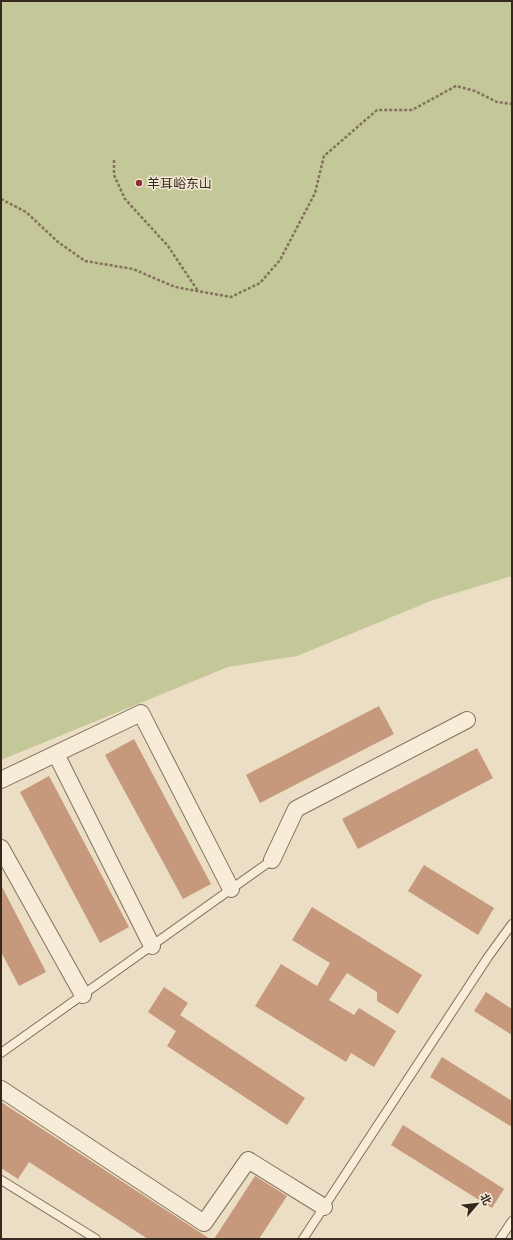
<svg xmlns="http://www.w3.org/2000/svg" width="513" height="1240" font-family="Bitter,'Noto Sans SC',serif">
	<style>
		.green { fill: #c4c899 }
		.building { fill: #c6997d }
		.lines { fill: none; stroke-linecap: round; stroke-linejoin: round }
		.lane-casing { stroke: #84705c; stroke-width: 10 }
		.street-casing { stroke: #84705c; stroke-width: 18 }
		.path { stroke: #84705c; stroke-width: 2.5; stroke-dasharray: 3 2; stroke-linecap: butt }
		.lane { stroke: #f6ecd7; stroke-width: 8 }
		.street { stroke: #f6ecd7; stroke-width: 16 }
		.poi-dot { fill: #8e3034; stroke: #f3e8d3; stroke-width: 1.5 }
		.labels { text-anchor: middle; stroke-width: 3; stroke-linejoin: round; paint-order: stroke }
		.poi-label { font-size: 13px; fill: #35291f; stroke: #f3e8d3; text-anchor: start }
	</style>
	<rect width="100%" height="100%" fill="#ebdec4"/>
	<polygon class="green" points="1,1 512,1 512,576 433,600 297,656 228,667 1,760"/>
	<g class="building">
		<polygon points="379,706 394,734 260,803 246,775"/>
		<polygon points="134,739 211,884 183,899 105,755"/>
		<polygon points="477,748 493,778 358,849 342,819"/>
		<polygon points="49,776 129,927 100,943 20,792"/>
		<polygon points="424,865 494,908 478,935 408,891"/>
		<polygon points="1,885 46,972 19,986 1,952"/>
		<polygon points="312,907 422,975 398,1014 377,1001 377,992 347,973 329,1000 354,1015 359,1008 396,1031 374,1067 351,1053 346,1062 255,1006 281,964 317,986 330,963 292,940"/>
		<polygon points="164,987 188,1003 180,1015 305,1098 287,1125 167,1046 176,1031 148,1012"/>
		<polygon points="486,992 512,1009 512,1035 474,1011"/>
		<polygon points="442,1057 512,1101 512,1127 430,1077"/>
		<polygon points="1,1102 210,1239 148,1239 29,1162 18,1179 1,1168"/>
		<polygon points="403,1125 504,1189 492,1208 391,1145"/>
		<polygon points="255,1176 287,1196 259,1239 214,1239"/>
	</g>
	<g class="lines">
		<defs>
			<g id="lane">
				<polyline points="1,1053 272,860"/>
				<polyline points="1,1180 96,1239"/>
				<polyline points="303,1239 488,957 512,924"/>
				<polyline points="500,1239 512,1221"/>
			</g>
			<g id="street">
				<polyline points="56,754 152,946"/>
				<polyline points="1,780 141,713 231,889"/>
				<polyline points="1,848 83,995"/>
				<polyline points="272,860 296,809 467,720"/>
				<polyline points="1,1089 204,1223 248,1160 324,1207"/>
			</g>
		</defs>
		<use href="#lane" class="lane-casing"/>
		<use href="#street" class="street-casing"/>
		<g class="path">
			<polyline points="114,160 114,175 125,199 168,246 198,291"/>
			<polyline points="1,199 26,212 58,242 85,261 133,269 175,287 231,297 260,283 280,260 315,193 324,156 377,110 412,110 456,86 475,91 497,102 512,104"/>
		</g>
		<use href="#lane" class="lane"/>
		<use href="#street" class="street"/>
	</g>
	<circle class="poi-dot" cx="139" cy="183" r="4"/>
	<g class="labels">
		<g class="poi-label">
			<text x="147" y="188">羊耳峪东山</text>
		</g>
	</g>
	<rect width="513" height="1240" fill="none" stroke="#35291f" stroke-width="4"/>
	<g transform="translate(477 1204) rotate(62)" stroke="#f3e8d3" stroke-width="3" paint-order="stroke">
	<path d="M0-3L7 15L0 10L-7 15Z" fill="#35291f"/>
	<text y="-6" font-size="11" font-weight="bold" text-anchor="middle" fill="#35291f">北</text>
	</g>
</svg>
